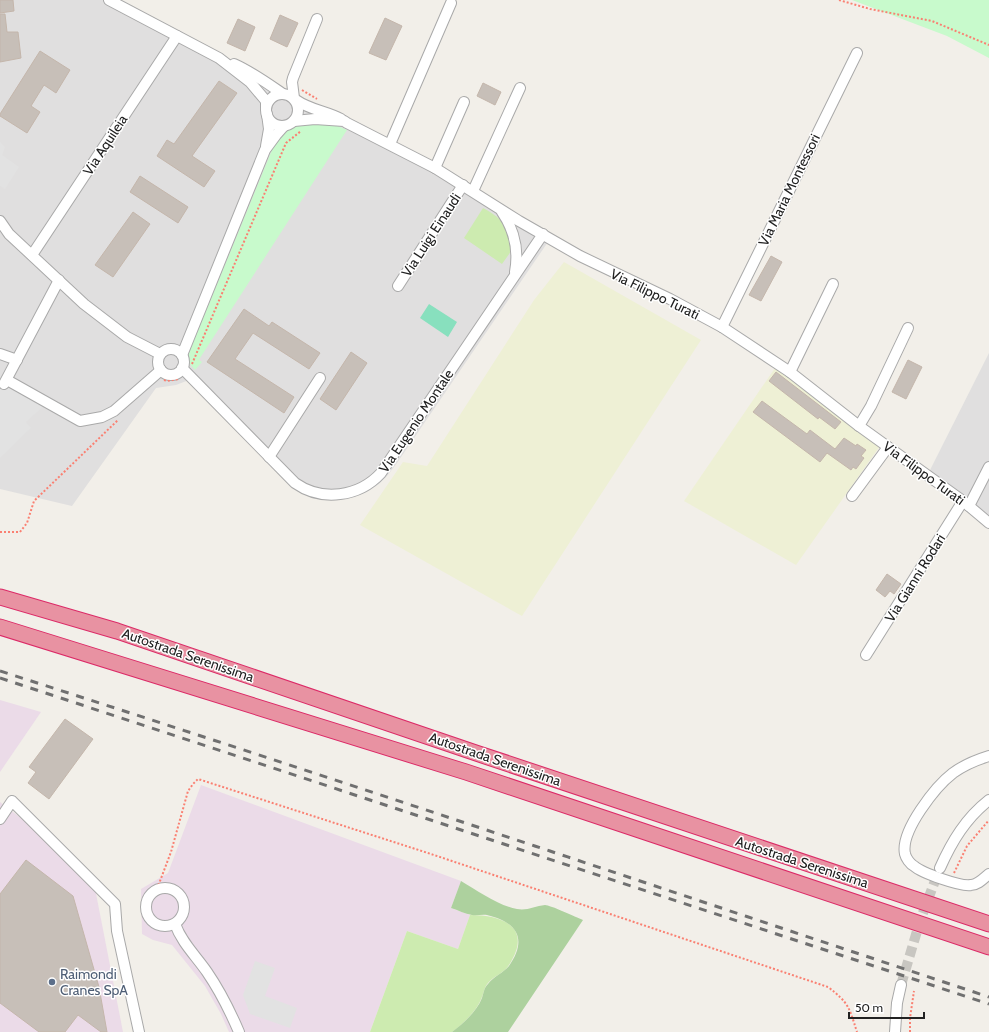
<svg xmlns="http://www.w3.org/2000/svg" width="989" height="1032" font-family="Cabin,sans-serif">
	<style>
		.residential { fill: #e0dfdf }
		.industrial { fill: #ebdbe8 }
		.farmland { fill: #eef0d5 }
		.grass { fill: #cdebb0 }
		.forest { fill: #add19e }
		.park { fill: #c8facc }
		.pitch { fill: #88e0be }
		.parking { fill: #e2e2e2 }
		.building { fill: #c7bfb8; stroke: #c4b6ab }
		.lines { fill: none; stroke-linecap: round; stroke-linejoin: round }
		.minor-tunnel { stroke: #c8c6c1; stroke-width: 10; stroke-dasharray: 10 5; stroke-linecap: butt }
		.minor-casing { stroke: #a9a9a9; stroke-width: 12 }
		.highway-casing { stroke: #dc2a67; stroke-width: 17 }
		.path { stroke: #fa8072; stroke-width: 2; stroke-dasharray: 2 2; stroke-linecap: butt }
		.minor { stroke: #fff; stroke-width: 10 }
		.highway { stroke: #e892a2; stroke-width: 15 }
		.rail { stroke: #707070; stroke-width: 3; stroke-dasharray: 8 8; stroke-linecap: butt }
		.service-dot { fill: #5c6f8a; stroke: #fff; stroke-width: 1.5 }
		.labels { text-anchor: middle; stroke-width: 3; stroke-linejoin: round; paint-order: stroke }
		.street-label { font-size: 14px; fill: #222; stroke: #fff }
		.service-label { font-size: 14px; fill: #4e5e75; stroke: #fff; text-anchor: start }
	</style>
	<rect width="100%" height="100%" fill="#f2efe9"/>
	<g class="residential">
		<polygon points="0,0 107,0 287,95 389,145 550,239 397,463 387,476 379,484 367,492 353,497 339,500 325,500 312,498 301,493 291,485 189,380 176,385 156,388 72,506 0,489"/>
		<polygon points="989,353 989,529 925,480"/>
	</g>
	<g class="industrial">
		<polygon points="0,700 41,712 0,772"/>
		<polygon points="201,785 461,881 451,908 470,915 458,949 407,931 370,1032 229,1032 221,1014 205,986 172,945 153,940 142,934 141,889 168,873"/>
		<polygon points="0,802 92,873 123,1032 0,1032"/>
	</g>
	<g class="farmland">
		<polygon points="564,262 701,340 522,616 360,525 403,462 427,466 534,300"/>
		<polygon points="775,368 880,446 796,565 684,501"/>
	</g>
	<g class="grass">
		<path d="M483 208C504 219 507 227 512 250L502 264 464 238Z"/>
		<path d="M470 915C504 915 533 928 509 965 504 973 494 976 488 983 484 988 484 992 482 997 477 1011 463 1024 452 1032H370L407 931 458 949Z"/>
	</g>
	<path class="forest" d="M461 881C478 891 497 905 517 909 527 911 535 906 545 905 550 905 576 917 583 920L508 1032H452C463 1024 477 1011 482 998 484 992 484 988 488 984 493 977 503 973 509 966 528 939 517 922 487 915 482 914 477 916 472 915 465 914 458 910 451 908Z"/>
	<g class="park">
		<polygon points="852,0 989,0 989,58 947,36"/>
		<path d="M309 122 333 124 347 130 200 358 199 360 202 362 195 370 189 363 188 355 274 145C284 131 292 126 309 122Z"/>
	</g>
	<polygon class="pitch" points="429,304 457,322 448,337 420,318"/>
	<g class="parking">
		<polygon points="0,142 5,147 2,155 19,167 5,189 0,186"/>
		<polygon points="0,384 4,384 45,405 26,422 31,428 0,458"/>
		<polygon points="255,961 275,968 265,996 297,1008 290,1028 250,1014 243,995"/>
	</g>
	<g class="building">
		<polygon points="0,0 13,0 14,11 0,13"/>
		<polygon points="0,14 5,14 7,32 18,32 21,58 0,62"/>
		<polygon points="280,15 298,23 287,47 270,39"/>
		<polygon points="385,18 402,26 386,60 369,53"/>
		<polygon points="238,19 255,27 245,51 227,43"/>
		<polygon points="40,51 70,70 56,93 44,85 31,106 40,112 27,133 0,116 0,114"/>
		<polygon points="219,81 237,93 192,156 215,171 204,187 157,156 167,140 174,144"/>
		<polygon points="483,83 501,92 495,105 477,96"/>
		<polygon points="140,176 188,207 178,223 130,192"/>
		<polygon points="133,212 150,224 113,277 95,265"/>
		<polygon points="771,256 782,262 761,301 749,295"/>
		<polygon points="244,309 269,326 272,322 320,353 309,369 253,333 235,359 294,397 284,413 207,362"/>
		<polygon points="351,352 367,363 336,410 320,399"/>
		<polygon points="908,360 922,367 906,399 892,392"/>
		<polygon points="776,372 841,422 835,429 819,417 818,419 769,381"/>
		<polygon points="762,401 807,434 810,430 835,449 844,438 856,446 857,444 866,450 861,456 864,458 856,469 853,467 851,470 827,453 820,462 753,412"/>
		<polygon points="887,574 901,584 894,594 890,591 885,597 876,590"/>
		<polygon points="65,719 93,739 49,799 28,783 36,772 29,767"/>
		<polygon points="26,860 73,896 99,987 107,1032 101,1032 78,1015 65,1032 39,1032 0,1003 0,894"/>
	</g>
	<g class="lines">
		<polyline class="minor-tunnel" points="901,985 920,921 939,870"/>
		<defs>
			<g id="minor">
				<polyline points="109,0 219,58 250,82 266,101 266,108"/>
				<path d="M234 64C252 72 267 83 283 94"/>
				<circle cx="282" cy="110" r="16"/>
				<polyline points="294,98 292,82 293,78 317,19"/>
				<path d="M296 100C310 110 326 111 341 119"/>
				<polyline points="294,121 315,119 344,121 347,123 435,168 519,221 580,256 670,299 722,327 790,372 859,426 963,501 989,523"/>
				<polyline points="390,144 451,3"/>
				<polyline points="266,146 269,129 267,114"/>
				<polyline points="435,168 464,102"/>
				<polyline points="473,191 520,88"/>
				<path d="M502 212C515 231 519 250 515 272"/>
				<polyline points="0,221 9,234 84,304 127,337 160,354"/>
				<polyline points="32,255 177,36"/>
				<polyline points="398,286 463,185"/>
				<polyline points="722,327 857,53"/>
				<circle cx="171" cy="362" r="13"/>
				<polyline points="0,354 17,360"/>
				<polyline points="182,355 265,150 276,135 284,126"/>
				<path d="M182 368 295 483C322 502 359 497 381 473L543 234"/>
				<polyline points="790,372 833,284"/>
				<polyline points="7,380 80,421 102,417 114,411 161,370"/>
				<polyline points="4,384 59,280"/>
				<polyline points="859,426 871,406 908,328"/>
				<polyline points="269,457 320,378"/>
				<polyline points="852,496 888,447"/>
				<polyline points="969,506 989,467"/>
				<polyline points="866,655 963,501"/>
				<path d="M989 756C976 760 964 765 953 773 936 786 900 831 905 854 906 858 910 864 914 866 922 873 961 887 971 885 978 885 984 878 989 874"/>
				<polyline points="0,819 12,801 115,904 117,931 139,1032"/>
				<path d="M940 868C952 841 966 818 989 800"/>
				<circle cx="165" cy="907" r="19"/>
				<path d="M175 924C182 943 196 956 207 972 220 991 230 1011 239 1032"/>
				<polyline points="895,1032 897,1003 901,985"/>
			</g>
			<g id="highway">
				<polyline points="0,597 117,631 476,753 989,924"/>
				<polyline points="0,627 466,772 989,947"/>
			</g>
		</defs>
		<use href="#minor" class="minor-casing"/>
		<use href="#highway" class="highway-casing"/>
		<g class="path">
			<polyline points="839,0 870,9 932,21 989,45"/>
			<polyline points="302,90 317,99"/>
			<polyline points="192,364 286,143 301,131"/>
			<polyline points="164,380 167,381 179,379"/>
			<polyline points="0,532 20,532 27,523 34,501 118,420"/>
			<polyline points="954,873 967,846 989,820"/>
			<path d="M157 889 171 852 188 791 193 784 198 779 431 854 828 987C849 1003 849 1007 857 1032"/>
			<polyline points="910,1032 910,1018 914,991"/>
		</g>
		<use href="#minor" class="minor"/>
		<use href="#highway" class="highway"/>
		<g class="rail">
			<path d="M0 671C331 777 660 888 989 997"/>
			<polyline points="0,678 989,1004"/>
		</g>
	</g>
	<circle class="service-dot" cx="52" cy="982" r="4"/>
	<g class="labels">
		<g class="street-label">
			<text transform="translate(105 145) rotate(-57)" y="5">Via Aquileia</text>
			<text transform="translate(789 190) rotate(-64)" y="5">Via Maria Montessori</text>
			<text transform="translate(431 235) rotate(-57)" y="5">Via Luigi Einaudi</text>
			<text transform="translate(655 294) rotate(26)" y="5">Via Filippo Turati</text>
			<text transform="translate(416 421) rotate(-56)" y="5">Via Eugenio Montale</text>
			<text transform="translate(924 473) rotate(36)" y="5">Via Filippo Turati</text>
			<text transform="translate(915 578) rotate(-58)" y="5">Via Gianni Rodari</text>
			<text transform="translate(188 655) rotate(19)" y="5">Autostrada Serenissima</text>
			<text transform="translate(495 759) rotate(19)" y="5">Autostrada Serenissima</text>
			<text transform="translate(802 862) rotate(18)" y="5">Autostrada Serenissima</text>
		</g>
		<g class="service-label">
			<text x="60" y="979">Raimondi<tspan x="60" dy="16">Cranes SpA</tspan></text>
		</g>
	</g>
	<path d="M849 1012v6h75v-6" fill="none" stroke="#222222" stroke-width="2"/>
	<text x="855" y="1012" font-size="12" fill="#222222" stroke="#ffffff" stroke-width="3" paint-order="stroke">50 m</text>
</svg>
